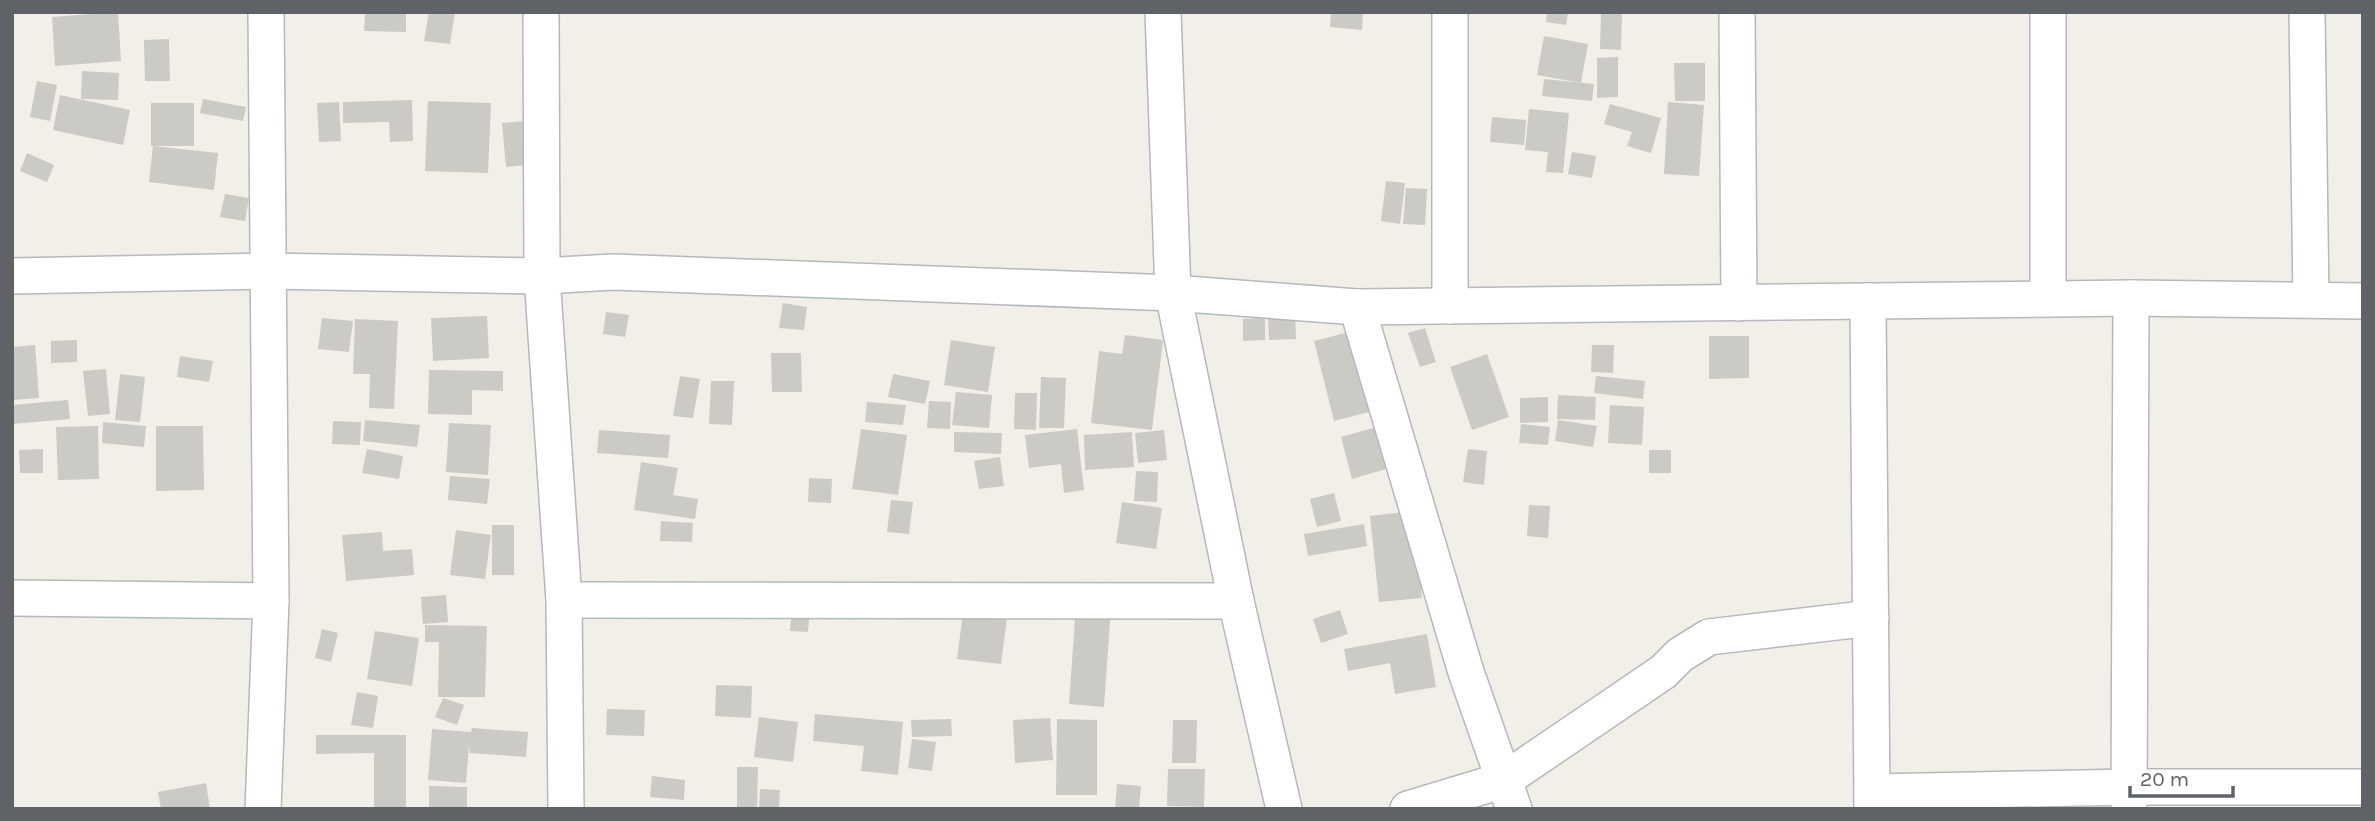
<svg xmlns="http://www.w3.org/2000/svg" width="2375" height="821" font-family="Karla,sans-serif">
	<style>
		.building { fill: #cccac5 }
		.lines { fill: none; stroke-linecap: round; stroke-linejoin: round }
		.minor-casing { stroke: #b5b8bc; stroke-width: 38 }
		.minor { stroke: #fff; stroke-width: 35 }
	</style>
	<rect width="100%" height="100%" fill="#f1efe8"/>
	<g class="building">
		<polygon points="118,12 121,61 55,66 52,17"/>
		<polygon points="365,12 406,12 406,32 364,31"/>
		<polygon points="429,12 455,12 450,44 424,41"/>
		<polygon points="1331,12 1363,12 1362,30 1330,27"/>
		<polygon points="1547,12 1568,12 1566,25 1546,22"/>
		<polygon points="1601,12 1622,12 1621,50 1600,49"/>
		<polygon points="1544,36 1588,44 1581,83 1537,75"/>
		<polygon points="169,39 170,81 145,81 144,40"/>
		<polygon points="1618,57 1618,97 1597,98 1597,58"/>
		<polygon points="1674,63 1705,63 1705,101 1675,101"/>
		<polygon points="82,71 119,73 118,100 81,99"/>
		<polygon points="1544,79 1594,84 1592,101 1542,96"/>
		<polygon points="37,81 57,85 50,121 30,117"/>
		<polygon points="60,95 130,110 123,145 53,130"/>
		<polygon points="203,99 246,107 243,121 200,113"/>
		<polygon points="412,100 413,141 390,142 389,122 343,123 343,102"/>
		<polygon points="428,101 491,103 488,173 425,171"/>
		<polygon points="339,102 341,141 319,142 317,103"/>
		<polygon points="1668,102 1704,105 1699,176 1664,174"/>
		<rect x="151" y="103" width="43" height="43"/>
		<polygon points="1610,104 1661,118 1651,153 1627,146 1632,132 1604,124"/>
		<polygon points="1529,109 1569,113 1563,173 1546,172 1548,152 1525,150"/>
		<polygon points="1492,117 1526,120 1524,145 1490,142"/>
		<polygon points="525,121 529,165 506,167 502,123"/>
		<polygon points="153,146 218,153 214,190 149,182"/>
		<polygon points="1572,152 1596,156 1592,178 1568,174"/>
		<polygon points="27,153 54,165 47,182 20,171"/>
		<polygon points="1386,181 1405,183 1400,224 1381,221"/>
		<polygon points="1406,188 1427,189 1425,225 1403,224"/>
		<polygon points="225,194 249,198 245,221 220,217"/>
		<polygon points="783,303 807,307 804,330 779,328"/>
		<polygon points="606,312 629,315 625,337 603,334"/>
		<polygon points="1295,315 1296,339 1269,340 1268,316"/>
		<polygon points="487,316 489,358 433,361 431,318"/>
		<polygon points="322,318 353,321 349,352 318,349"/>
		<polygon points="1265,318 1265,340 1243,341 1243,319"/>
		<polygon points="355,319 398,321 394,409 369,408 370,374 353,374"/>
		<polygon points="1425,328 1436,362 1420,367 1408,333"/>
		<polygon points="1357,330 1377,410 1334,421 1314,341"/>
		<polygon points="1125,335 1163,340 1152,430 1091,423 1099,351 1122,354"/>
		<polygon points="1709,336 1749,336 1749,378 1709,379"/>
		<polygon points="77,340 77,362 51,363 51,341"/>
		<polygon points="951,340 995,347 988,392 944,385"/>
		<polygon points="35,345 39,398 12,400 12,347"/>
		<polygon points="1592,345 1614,345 1613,373 1591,372"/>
		<polygon points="771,353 801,353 802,392 772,392"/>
		<polygon points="1487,354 1509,417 1472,430 1450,367"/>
		<polygon points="180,356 213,361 209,382 177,377"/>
		<polygon points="106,369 110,414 88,416 83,371"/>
		<polygon points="429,370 503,371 503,391 472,390 472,415 428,414"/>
		<polygon points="120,374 145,377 140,422 115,420"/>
		<polygon points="893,374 930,381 925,404 888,397"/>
		<polygon points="680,376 700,379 693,418 673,416"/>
		<polygon points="1596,376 1645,381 1643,399 1594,393"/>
		<polygon points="1041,377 1066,378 1064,428 1039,428"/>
		<polygon points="711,381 734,381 732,425 709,424"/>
		<polygon points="956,392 992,395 989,428 952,425"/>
		<polygon points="1015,393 1037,393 1036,430 1014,429"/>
		<polygon points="1558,395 1596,397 1595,420 1557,419"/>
		<polygon points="1548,397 1548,422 1520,423 1520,398"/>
		<polygon points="68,400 70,419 12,424 12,405"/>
		<polygon points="929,401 951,402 950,429 927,428"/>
		<polygon points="867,402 906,405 903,425 865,422"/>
		<polygon points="1610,405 1644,407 1642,445 1608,443"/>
		<polygon points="365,420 420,425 417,447 363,441"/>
		<polygon points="1558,420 1597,426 1593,447 1555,441"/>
		<polygon points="333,421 361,422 360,445 332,444"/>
		<polygon points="103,422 146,426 144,447 102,443"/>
		<polygon points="449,423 491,425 488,475 446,472"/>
		<polygon points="1521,424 1550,427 1548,445 1519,443"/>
		<polygon points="1384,425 1396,466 1352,479 1341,437"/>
		<polygon points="98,426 99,479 58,480 56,427"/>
		<polygon points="156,426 203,426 204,490 156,491"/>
		<polygon points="861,429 907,435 898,495 852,489"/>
		<polygon points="1077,429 1084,490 1064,493 1061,464 1029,468 1025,435"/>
		<polygon points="599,430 670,435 668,458 597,453"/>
		<polygon points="1164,430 1167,460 1138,463 1135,433"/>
		<polygon points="954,432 1002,433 1001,454 954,452"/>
		<polygon points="1132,432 1134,467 1085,470 1084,435"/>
		<polygon points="43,449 43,473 20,473 19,450"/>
		<polygon points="367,449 403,456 399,479 362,473"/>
		<polygon points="1468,449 1487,451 1484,485 1463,482"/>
		<rect x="1649" y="450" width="22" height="23"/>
		<polygon points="1000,457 1004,486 979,489 974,461"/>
		<polygon points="641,462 678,468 673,495 698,499 695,519 634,510"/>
		<polygon points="1136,471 1158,472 1157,502 1134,501"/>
		<polygon points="450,476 490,479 487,504 448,500"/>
		<polygon points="809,478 832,479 831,503 808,502"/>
		<polygon points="1334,493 1341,521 1317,527 1310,499"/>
		<polygon points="891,500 913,502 909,534 887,532"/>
		<polygon points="1122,502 1162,508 1156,549 1116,543"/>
		<polygon points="1529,505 1550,506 1548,538 1527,536"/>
		<polygon points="1413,511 1422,598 1379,602 1370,516"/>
		<polygon points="661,521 693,523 692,542 660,541"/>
		<polygon points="1364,524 1367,546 1308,556 1304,534"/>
		<rect x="492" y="525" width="22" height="50"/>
		<polygon points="456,530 491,535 485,579 450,575"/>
		<polygon points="382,532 383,551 412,549 414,575 346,581 342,535"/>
		<polygon points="446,595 448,622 423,624 421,597"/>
		<polygon points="1076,605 1111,607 1104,707 1069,704"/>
		<polygon points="792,606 810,608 808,632 790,631"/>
		<polygon points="1340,610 1348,634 1321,643 1313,619"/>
		<polygon points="963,613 1007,618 1001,664 957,659"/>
		<polygon points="425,625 487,626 485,697 438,697 439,642 425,642"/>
		<polygon points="322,629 338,633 331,662 315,658"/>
		<polygon points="375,631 419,638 412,686 367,679"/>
		<polygon points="1427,634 1436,687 1395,694 1390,663 1348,671 1344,649"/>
		<polygon points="716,685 752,686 751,718 715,716"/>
		<polygon points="357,692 378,696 373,728 351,725"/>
		<polygon points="443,698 464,705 457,725 435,717"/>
		<polygon points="607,709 645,710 644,736 606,735"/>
		<polygon points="815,714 903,722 898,775 861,771 864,746 813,741"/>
		<polygon points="759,717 798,722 793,762 754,757"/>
		<polygon points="1050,718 1053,760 1015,763 1013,720"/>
		<polygon points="951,719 952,736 912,737 911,720"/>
		<polygon points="1057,719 1097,720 1097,795 1056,795"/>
		<polygon points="1173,720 1197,720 1196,763 1172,763"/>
		<polygon points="472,728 528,732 526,757 470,753 469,745 466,783 428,780 432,729 471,732"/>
		<polygon points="316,735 406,735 406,809 374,809 374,753 316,754"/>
		<polygon points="912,739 936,742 932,771 908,768"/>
		<polygon points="737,767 758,767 757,809 737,809"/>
		<polygon points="1168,769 1205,769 1204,807 1167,806"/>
		<polygon points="652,776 685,780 684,800 650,797"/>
		<polygon points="206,783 210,809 161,809 158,792"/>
		<polygon points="1117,784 1141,786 1139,809 1115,809"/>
		<polygon points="429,786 467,787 467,809 429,809"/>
		<polygon points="760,789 780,790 779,809 759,809"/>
	</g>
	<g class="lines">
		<defs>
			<g id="minor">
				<polyline points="541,12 542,276 564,600 566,809"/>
				<polyline points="1163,12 1173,293 1236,601 1284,809"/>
				<polyline points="1737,12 1739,303"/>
				<polyline points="2307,12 2311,300"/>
				<polyline points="12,276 268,271 542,276 613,272 1173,293 1357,307 2131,298 2363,301"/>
				<polyline points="2048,299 2048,12"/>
				<polyline points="1868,301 1872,809"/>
				<polyline points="1450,306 1450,12"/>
				<polyline points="1357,307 1466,672 1514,809"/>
				<polyline points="12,598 271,601"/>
				<polyline points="564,600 1236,601"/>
				<polyline points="1872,792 2129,787 2363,787"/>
				<polyline points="263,809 271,601 266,12"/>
				<polyline points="1408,809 1504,780 1663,672 1680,655 1709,637 1871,618"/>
				<polyline points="2129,809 2131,298"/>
			</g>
		</defs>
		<use href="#minor" class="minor-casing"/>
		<use href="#minor" class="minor"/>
	</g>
	<rect width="2375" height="821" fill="none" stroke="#5f6368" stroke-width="28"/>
	<path d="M2130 786v10h103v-10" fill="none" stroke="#5f6368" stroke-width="3.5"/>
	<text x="2140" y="786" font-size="21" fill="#5f6368" stroke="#ffffff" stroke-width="5" paint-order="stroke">20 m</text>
</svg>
